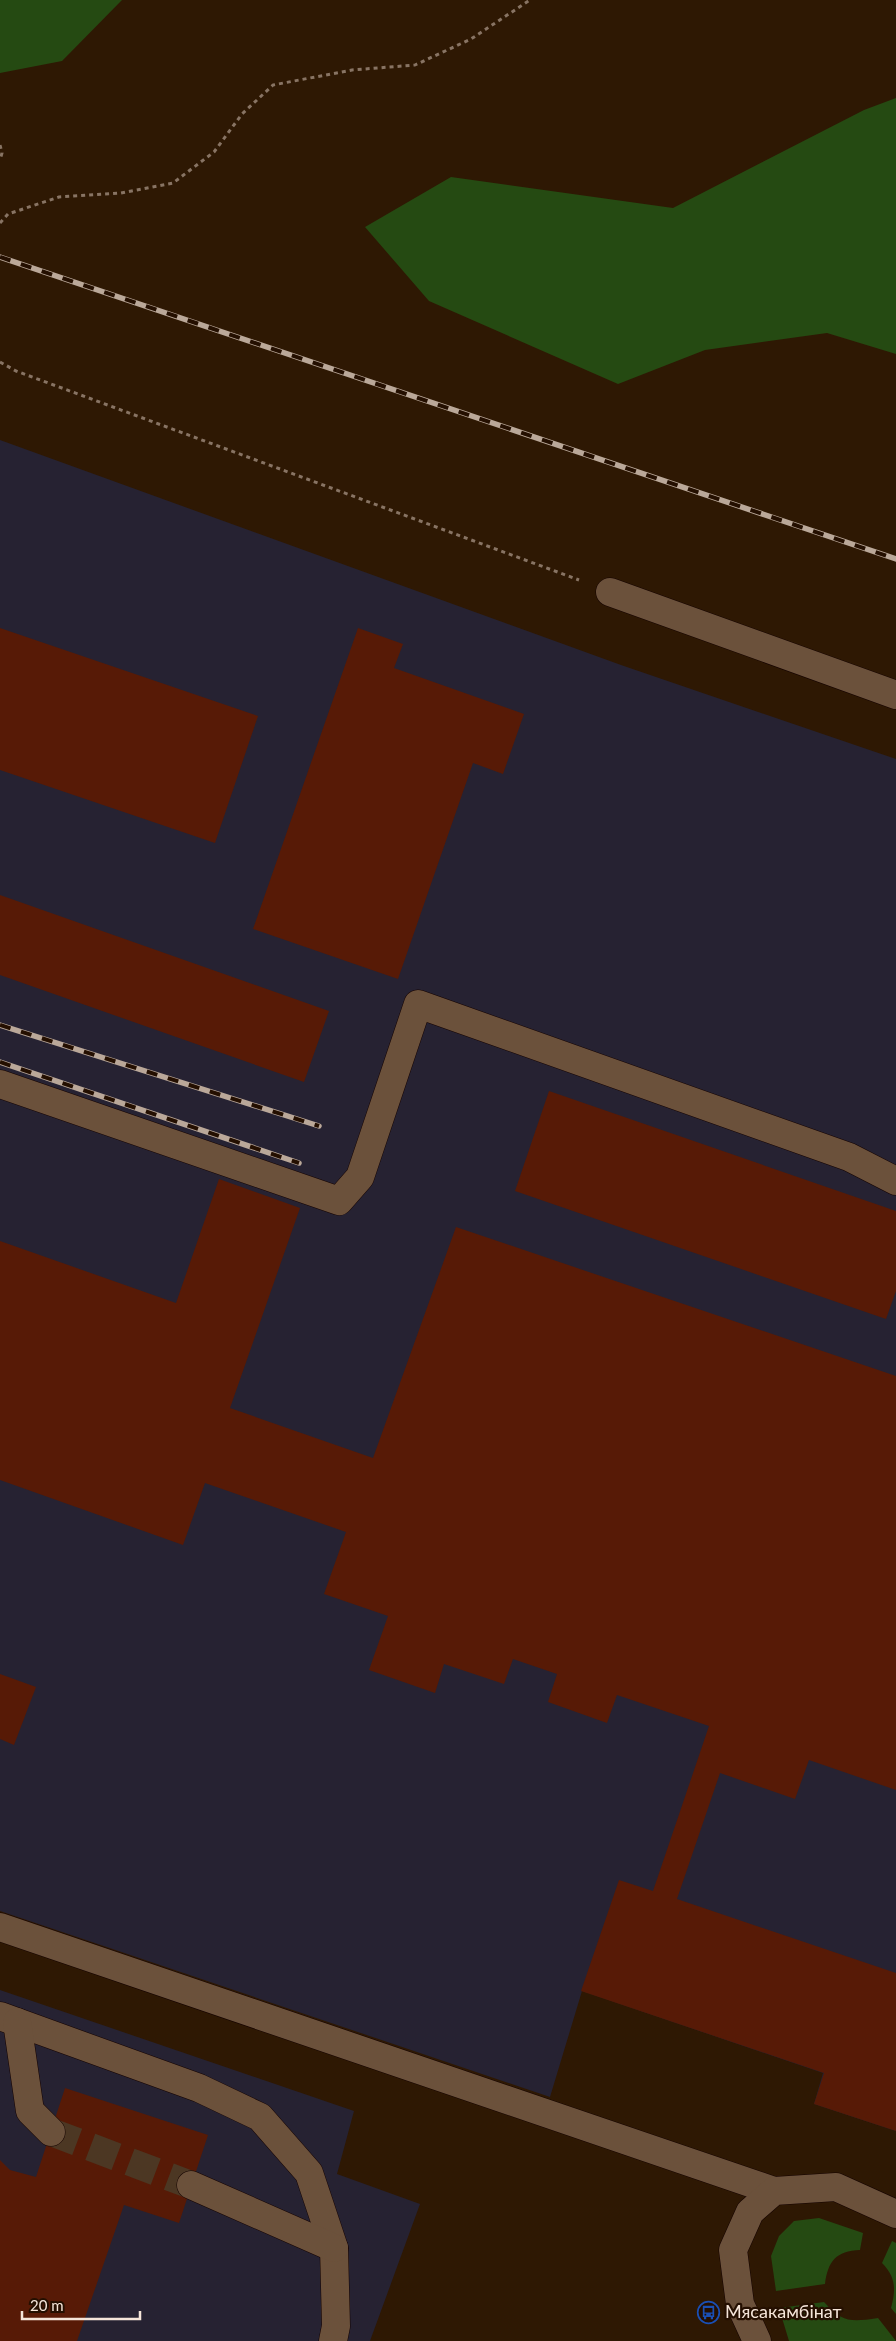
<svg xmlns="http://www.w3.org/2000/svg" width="896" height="2341" font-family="Lato,sans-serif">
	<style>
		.industrial { fill: #262232 }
		.green { fill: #254a12 }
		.building { fill: #571a06 }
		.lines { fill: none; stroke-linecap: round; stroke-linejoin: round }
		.minor-tunnel { stroke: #4c3723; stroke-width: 28; stroke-dasharray: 28 14; stroke-linecap: butt }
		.minor-casing { stroke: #150300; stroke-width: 29 }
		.path { stroke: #887464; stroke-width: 3; stroke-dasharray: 4 4; stroke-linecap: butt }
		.minor { stroke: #6b513b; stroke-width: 28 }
		.rail-casing { stroke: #baa899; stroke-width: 5.5 }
		.rail { stroke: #240f00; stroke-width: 4; stroke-dasharray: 11; stroke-linecap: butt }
		.labels { text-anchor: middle; stroke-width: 4.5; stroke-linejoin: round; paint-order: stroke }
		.poi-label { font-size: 18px; fill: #f5e5d9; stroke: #240f00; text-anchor: start }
	</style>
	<rect width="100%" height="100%" fill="#2e1803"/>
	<g class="industrial">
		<polygon points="0,440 621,665 896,759 896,2131 814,2104 823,2073 582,1991 550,2097 0,1911"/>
		<polygon points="0,1990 354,2111 337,2174 420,2204 370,2341 0,2341"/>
	</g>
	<g class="green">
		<polygon points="0,0 122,0 62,61 0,73"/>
		<polygon points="896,98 896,354 827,333 705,350 618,384 429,301 365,227 451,177 673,208 864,110"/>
		<path d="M819 2218 863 2233 860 2250C836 2251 828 2261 825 2284L776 2291 771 2256 779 2236 794 2221Z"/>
		<path d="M892 2241 896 2243V2314L891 2308C896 2290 896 2277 882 2263Z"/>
		<path d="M824 2302C843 2323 851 2322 878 2318L896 2341H789L779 2308Z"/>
	</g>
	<g class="building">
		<polygon points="0,628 258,716 215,843 0,770"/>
		<polygon points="358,628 403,644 394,668 524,714 503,774 473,763 398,979 253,929"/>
		<polygon points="0,895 329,1011 304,1082 0,975"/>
		<polygon points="549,1091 896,1211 896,1291 886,1319 515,1191"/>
		<polygon points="219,1179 300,1208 230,1408 373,1458 456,1227 896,1376 896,1790 809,1760 795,1799 720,1773 677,1899 896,1973 896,2131 814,2104 824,2073 581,1991 619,1880 653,1891 709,1726 617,1695 607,1723 548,1702 557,1674 513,1659 504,1684 444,1664 435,1693 369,1670 388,1616 324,1594 346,1532 205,1483 183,1545 0,1480 0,1241 176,1303"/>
		<polygon points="0,1674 36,1687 14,1745 0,1739"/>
		<polygon points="65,2088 208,2135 179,2223 124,2205 77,2341 0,2341 0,2160 10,2170 36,2177"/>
	</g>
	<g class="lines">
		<polyline class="minor-tunnel" points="51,2132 191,2185"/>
		<defs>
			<g id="minor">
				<polyline points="610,592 896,695"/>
				<polyline points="0,1084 339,1201 360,1177 418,1004 849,1157 896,1181"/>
				<polyline points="0,1927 774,2191"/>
				<polyline points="0,2016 199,2088 260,2117 309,2173 334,2248 336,2326 333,2341"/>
				<polyline points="17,2022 30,2111 51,2132"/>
				<polyline points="191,2185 334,2248"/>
				<polyline points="757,2341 740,2304 733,2250 750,2212 774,2191 836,2187 896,2214"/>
			</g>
		</defs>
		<use href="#minor" class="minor-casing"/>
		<g class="path">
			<polyline points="0,145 2,153 0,160"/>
			<polyline points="0,223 8,214 59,197 121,193 173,183 214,152 242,114 273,85 352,70 415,65 471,39 530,0"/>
			<polyline points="0,362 16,371 579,580"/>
		</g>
		<use href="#minor" class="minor"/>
		<defs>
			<g id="rail">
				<polyline points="0,257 896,559"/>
				<polyline points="0,1025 319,1126"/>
				<polyline points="0,1062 299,1163"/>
			</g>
		</defs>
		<use href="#rail" class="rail-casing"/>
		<use href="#rail" class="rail"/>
	</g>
	<defs>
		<symbol id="bus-ring" viewBox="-11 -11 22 22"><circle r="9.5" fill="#240f00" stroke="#1a4fb4" stroke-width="1.5"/><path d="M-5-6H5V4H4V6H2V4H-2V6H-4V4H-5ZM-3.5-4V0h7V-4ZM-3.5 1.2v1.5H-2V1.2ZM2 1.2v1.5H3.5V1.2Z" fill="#1a4fb4"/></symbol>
	</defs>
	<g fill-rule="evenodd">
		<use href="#bus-ring" x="696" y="2300" width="25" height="25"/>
	</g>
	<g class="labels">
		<g class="poi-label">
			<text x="725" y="2318">Мясакамбінат</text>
		</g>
	</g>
	<path d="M22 2311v8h118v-8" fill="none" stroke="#f5e5d9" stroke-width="2.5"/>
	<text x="30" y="2311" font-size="15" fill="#f5e5d9" stroke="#240f00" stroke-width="4" paint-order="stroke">20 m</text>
</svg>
